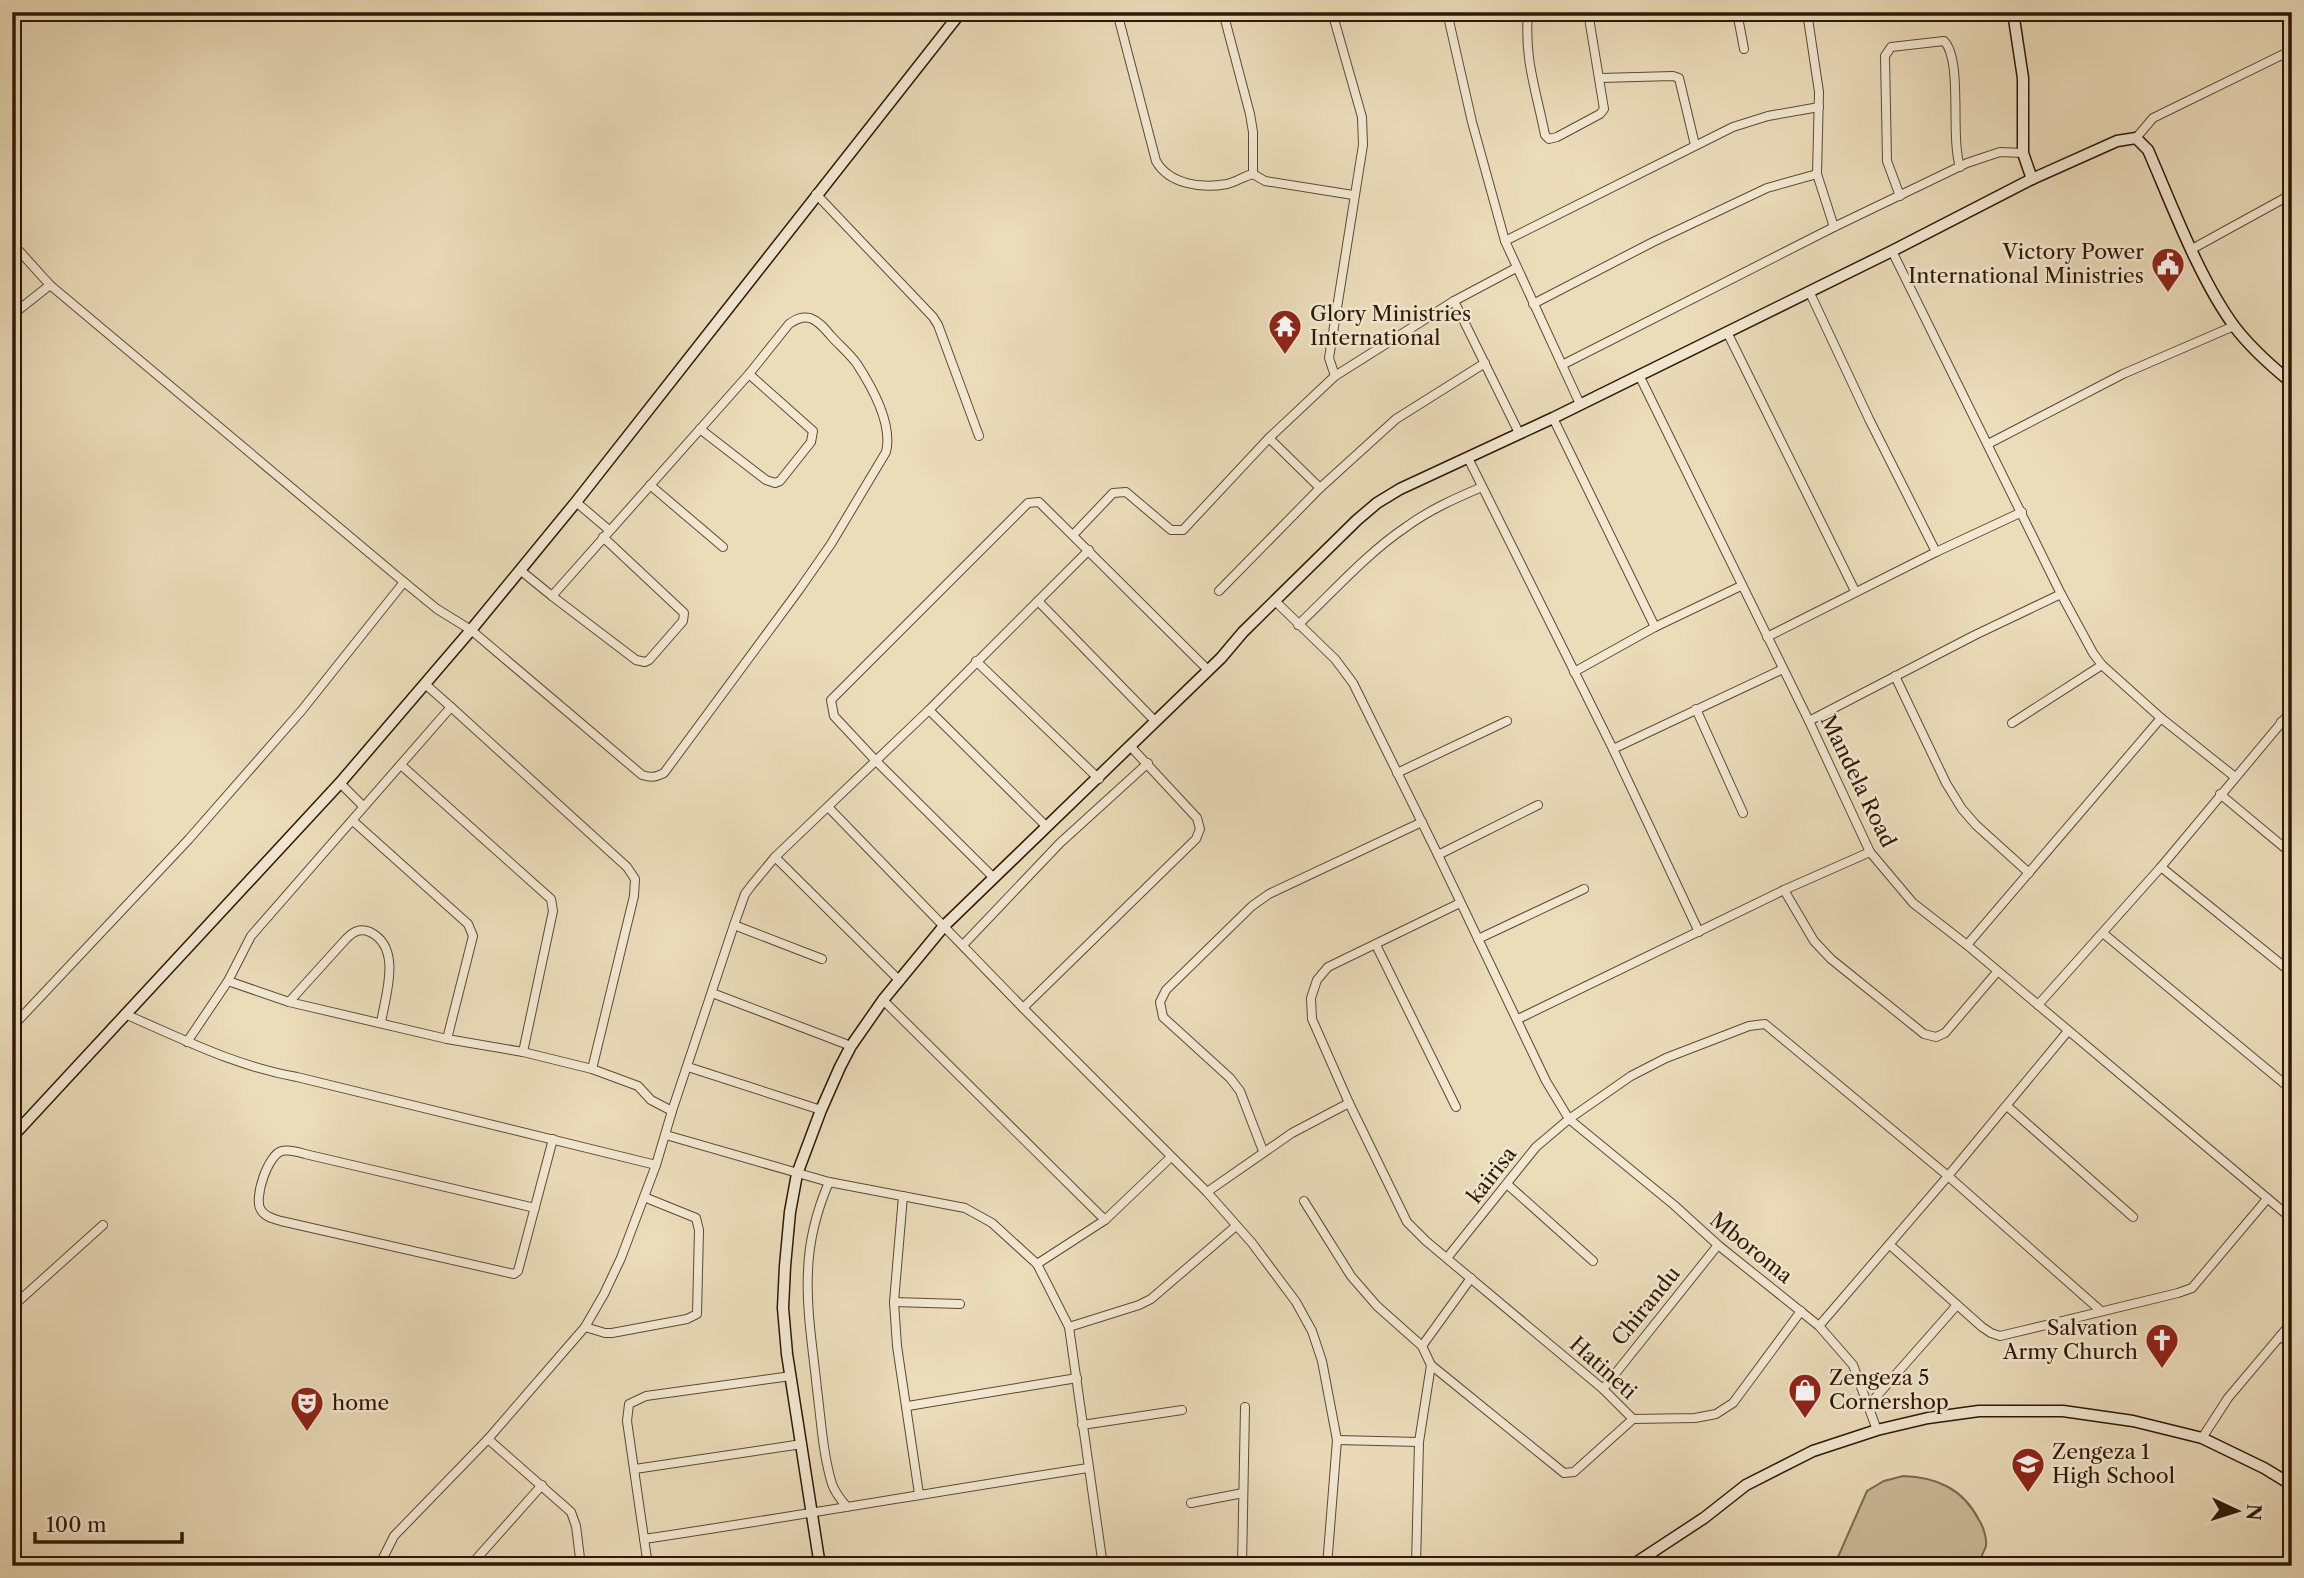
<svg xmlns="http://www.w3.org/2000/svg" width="2304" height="1578" font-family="'Libre Caslon Text',serif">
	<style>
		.grass { fill: #cbbb9b; stroke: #7d6a50; stroke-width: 2 }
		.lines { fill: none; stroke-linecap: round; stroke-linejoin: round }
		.street-casing { stroke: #5e4932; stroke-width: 10 }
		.secondary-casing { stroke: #2f1804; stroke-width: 13 }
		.street { stroke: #f2e8d2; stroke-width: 8 }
		.secondary { stroke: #f2e8d2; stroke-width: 10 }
		.labels { text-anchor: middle; stroke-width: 5; stroke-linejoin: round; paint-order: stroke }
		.poi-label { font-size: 21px; fill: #2f1804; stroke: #f2e8d2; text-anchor: start }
		.street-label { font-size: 21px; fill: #2f1804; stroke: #f2e8d2 }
	</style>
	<rect width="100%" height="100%" fill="#ebdcba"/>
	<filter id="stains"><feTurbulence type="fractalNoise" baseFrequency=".00286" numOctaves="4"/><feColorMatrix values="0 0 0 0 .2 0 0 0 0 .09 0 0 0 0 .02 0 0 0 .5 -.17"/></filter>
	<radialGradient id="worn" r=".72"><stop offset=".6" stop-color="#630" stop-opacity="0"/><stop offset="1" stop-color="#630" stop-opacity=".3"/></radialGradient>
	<path class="grass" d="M1903 1476C1937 1477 1963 1489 1979 1520 1983 1526 1987 1538 1986 1546 1984 1552 1980 1559 1977 1566H1834L1867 1491 1884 1481Z"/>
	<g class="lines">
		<defs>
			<g id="street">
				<path d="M1117 12 1156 161C1169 184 1201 189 1227 184 1236 182 1244 176 1253 174"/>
				<polyline points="1223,12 1250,114 1253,132 1253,174 1265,181 1353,195"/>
				<polyline points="1332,12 1362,117 1363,145 1329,358 1335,376"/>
				<polyline points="1447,12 1472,122 1505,241 1580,404"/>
				<path d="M1528 12C1524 60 1536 89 1545 135L1549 139 1557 137 1600 114 1604 109 1588 12"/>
				<polyline points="1737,12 1744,49"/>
				<polyline points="1807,12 1819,92 1817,174 1834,227"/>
				<polyline points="1600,78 1673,76 1679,78 1695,145"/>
				<polyline points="2136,138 2153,118 2292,50"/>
				<polyline points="816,194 933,317 938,325 979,436"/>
				<path d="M1900 196 1887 161 1885 56 1891 47 1944 41C1963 60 1950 136 1960 167"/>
				<polyline points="1505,241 1733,127 1768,116 1819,107"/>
				<path d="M12 243 50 285 404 582 437 609 471 630 642 775C652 778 656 777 664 773L799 590 831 544 886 452C893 424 872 387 857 364 850 354 839 345 831 336 825 329 819 321 810 318 802 316 796 319 789 324L749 374 552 596 520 570"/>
				<polyline points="2192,249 2292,194"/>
				<polyline points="1892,251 2061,594 2093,653 2102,665 2161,718 2235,777"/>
				<polyline points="1809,291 1869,419 1936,552"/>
				<polyline points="1454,301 1519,433"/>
				<polyline points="1533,304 1653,242 1767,188 1817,174"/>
				<polyline points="12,315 50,285"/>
				<polyline points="1727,332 1855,591"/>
				<polyline points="1562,365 1834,227 1967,163 2000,152 2023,153"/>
				<polyline points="1639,375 1809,721 1870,852 1913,903 1967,945 2292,1219"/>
				<polyline points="1553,418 1655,627"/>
				<polyline points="700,429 766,480 775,483 780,481 811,442 813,431 749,374"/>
				<polyline points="1269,438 1320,488"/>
				<polyline points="1988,444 2123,374 2234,326"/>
				<polyline points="1468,458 1613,749 1699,932"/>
				<polyline points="650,485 723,547"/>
				<polyline points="576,502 609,530"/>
				<polyline points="1073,535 1113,493 1126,492 1171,530 1183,530 1269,438 1335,376 1454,301 1516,268"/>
				<polyline points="1219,591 1320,488 1396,419 1485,363"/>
				<polyline points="552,596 636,660 645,662 649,660 683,621 684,613 603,537"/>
				<polyline points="1038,601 1156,722"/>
				<polyline points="1275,601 1335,659 1353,683 1438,855 1546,1081 1569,1119 1674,1205 1718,1245 1819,1326 1853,1365 1877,1430"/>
				<path d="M1298 625C1333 592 1366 554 1406 527 1429 510 1456 498 1482 487"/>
				<polyline points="1767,637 1936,552 2022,512"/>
				<polyline points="976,661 1099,779"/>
				<polyline points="1574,672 1655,627 1741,586"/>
				<polyline points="1895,676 1946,783 1962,809 1976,825 2029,873"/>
				<polyline points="451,707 627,867 635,879 634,896 592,1069"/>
				<polyline points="1696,709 1743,813"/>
				<polyline points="929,710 1046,826"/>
				<polyline points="1809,721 1975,635 2061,594"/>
				<polyline points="2281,722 2292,731"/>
				<polyline points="2012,723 2102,665"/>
				<polyline points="1613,749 1783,669"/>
				<polyline points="401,765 551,899 553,911 523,1052"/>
				<polyline points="1397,773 1507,721"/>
				<polyline points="340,783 363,806"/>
				<polyline points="2220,794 2292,854"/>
				<polyline points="829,808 1023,1008 1207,1192 1252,1243 1296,1302 1312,1331 1322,1361 1337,1440 1327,1566"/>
				<polyline points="353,821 468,924 473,936 447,1039"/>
				<polyline points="1438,855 1538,805"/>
				<polyline points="775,857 900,981"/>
				<polyline points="2161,867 2292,973"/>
				<polyline points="993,877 876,761 834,716 831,700 1028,503 1039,502 1208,670"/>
				<polyline points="1784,890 1814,941 1831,959 1924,1034 1936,1037 1945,1033 1997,972"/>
				<polyline points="1460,903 1328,967 1317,980 1311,998 1312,1019 1349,1103 1407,1222 1426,1241 1603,1389 1633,1419 1695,1418 1716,1414 1733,1403 1801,1311"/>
				<polyline points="734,925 822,959"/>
				<polyline points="2104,934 2292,1090"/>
				<polyline points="1478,939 1584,889"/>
				<polyline points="963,945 1060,843 1148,763"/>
				<polyline points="1376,945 1456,1107"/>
				<polyline points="1967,945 2161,718"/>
				<polyline points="228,981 289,1002 447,1039 523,1052 592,1069 638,1086 651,1100 672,1111"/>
				<polyline points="712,993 851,1046"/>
				<polyline points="883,1000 1105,1220"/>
				<path d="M289 1002 346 939C354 931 360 928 370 932 403 948 385 996 381 1023"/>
				<polyline points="2038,1005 2161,867 2292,710"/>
				<polyline points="1023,1008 1196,839 1200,829 1197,818 1131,747"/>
				<path d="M127 1015C185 1040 235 1066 297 1077L656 1165"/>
				<polyline points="1518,1019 1784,890 1870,852"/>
				<polyline points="12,1027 189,839 302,710 404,582"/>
				<polyline points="187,1042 228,981 251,936 451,707 425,684"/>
				<polyline points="688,1067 821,1110"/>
				<polyline points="2007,1106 2133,1217"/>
				<polyline points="666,1135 829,1182 965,1208 992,1223 1037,1264 1069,1327 1103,1566"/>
				<polyline points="1263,1151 1240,1091 1230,1078 1163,1017 1160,1002 1166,990 1252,906 1269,894 1422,822"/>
				<path d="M829 1182C817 1210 809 1240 808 1271 806 1310 813 1349 817 1389 821 1420 823 1455 832 1484 835 1493 841 1500 847 1507"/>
				<polyline points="1507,1184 1593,1261"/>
				<polyline points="1207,1192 1292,1133 1349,1103"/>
				<polyline points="903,1196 894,1302 897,1346 919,1494"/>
				<polyline points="1304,1201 1351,1276 1377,1306 1422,1346 1431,1365 1419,1442 1416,1566"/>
				<path d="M535 1208 305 1154C298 1152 289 1149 282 1151 268 1154 253 1199 261 1210 265 1217 274 1219 281 1221L514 1274 518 1271 553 1139"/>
				<polyline points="1890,1245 1982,1327 1991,1333 2000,1336 2178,1293 2192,1288 2267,1199"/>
				<polyline points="1447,1258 1536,1147 1569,1119 1631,1076 1666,1058 1749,1026 1765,1024 1948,1176 2101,1311"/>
				<polyline points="1037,1264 1105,1220 1171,1157"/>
				<polyline points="894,1302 960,1304"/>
				<polyline points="12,1307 103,1225"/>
				<polyline points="1819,1326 1948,1176 2068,1031"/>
				<polyline points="585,1327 605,1333 612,1333 687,1319 697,1314 699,1230 696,1218 644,1197"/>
				<polyline points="1069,1327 1139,1305 1151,1299 1236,1226"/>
				<polyline points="2280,1336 2292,1346"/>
				<polyline points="1422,1346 1471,1278"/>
				<polyline points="1431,1365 1564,1473 1574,1472 1633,1419"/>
				<polyline points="1603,1389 1718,1245"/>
				<polyline points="12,1403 12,1418"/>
				<polyline points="908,1406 1077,1378"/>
				<polyline points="1868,1406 1957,1305"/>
				<polyline points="1082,1425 1182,1410"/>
				<polyline points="2202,1438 2228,1398 2292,1322"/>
				<polyline points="488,1439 571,1512 576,1526 581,1566"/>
				<polyline points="1337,1440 1419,1442"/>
				<polyline points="635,1469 802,1444"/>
				<polyline points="1191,1503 1243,1493"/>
				<path d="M644 1539C792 1517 940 1491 1088 1468"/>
				<polyline points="379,1566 394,1536 488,1439 585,1327 604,1294 621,1258 656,1165 672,1111 734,925 745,894 751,886 775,857 929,710 1089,550"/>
				<polyline points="470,1566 542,1485"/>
				<polyline points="648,1566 627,1421 629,1404 646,1396 791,1376"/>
				<polyline points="1242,1566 1245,1407"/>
			</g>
			<g id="secondary">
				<polyline points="2013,12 2023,78 2023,153 2032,179"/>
				<polyline points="12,1137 340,783 471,630 576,502 961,12"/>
				<path d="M820 1566 787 1354 783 1308 785 1266 790 1212 797 1174 821 1110 840 1067 851 1046 883 1000 944 926 1221 658 1243 632 1357 520 1377 503 1400 489 1553 418 1892 251 2032 179 2117 141 2136 138 2148 150C2172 205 2199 278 2234 326 2250 347 2271 366 2292 383"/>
				<polyline points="1631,1566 1704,1518 1746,1485 1813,1451 1877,1430 1928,1418 1979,1411 2063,1411 2133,1421 2202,1438 2264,1468 2292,1485"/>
			</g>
		</defs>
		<use href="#street" class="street-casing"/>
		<use href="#secondary" class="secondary-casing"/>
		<use href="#street" class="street"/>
		<use href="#secondary" class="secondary"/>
	</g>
	<defs>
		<symbol id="civic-pin" viewBox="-11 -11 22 30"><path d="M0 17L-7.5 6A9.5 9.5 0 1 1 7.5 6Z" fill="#8f2418" stroke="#f2e8d2"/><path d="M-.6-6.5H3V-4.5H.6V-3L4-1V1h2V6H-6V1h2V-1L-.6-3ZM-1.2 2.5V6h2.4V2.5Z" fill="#fff"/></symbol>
		<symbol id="temple-pin" viewBox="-11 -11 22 30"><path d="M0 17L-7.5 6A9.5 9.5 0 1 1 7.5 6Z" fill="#8f2418" stroke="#f2e8d2"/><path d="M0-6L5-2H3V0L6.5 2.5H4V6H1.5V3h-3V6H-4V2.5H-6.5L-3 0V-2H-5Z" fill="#fff"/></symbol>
		<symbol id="church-pin" viewBox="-11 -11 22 30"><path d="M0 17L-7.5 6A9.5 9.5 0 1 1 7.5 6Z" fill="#8f2418" stroke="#f2e8d2"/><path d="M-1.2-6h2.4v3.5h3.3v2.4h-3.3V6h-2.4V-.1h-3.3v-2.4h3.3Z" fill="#fff"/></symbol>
		<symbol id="shop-pin" viewBox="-11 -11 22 30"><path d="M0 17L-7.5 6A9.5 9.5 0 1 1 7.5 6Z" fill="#8f2418" stroke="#f2e8d2"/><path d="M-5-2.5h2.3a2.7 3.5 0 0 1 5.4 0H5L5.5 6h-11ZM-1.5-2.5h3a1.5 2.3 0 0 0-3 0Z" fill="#fff"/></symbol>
		<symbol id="theatre-pin" viewBox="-11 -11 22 30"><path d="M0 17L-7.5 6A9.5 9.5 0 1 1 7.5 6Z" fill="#8f2418" stroke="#f2e8d2"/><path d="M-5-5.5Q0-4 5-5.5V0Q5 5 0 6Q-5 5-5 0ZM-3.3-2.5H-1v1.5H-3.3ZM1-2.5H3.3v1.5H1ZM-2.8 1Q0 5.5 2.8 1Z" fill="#fff"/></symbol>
		<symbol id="school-pin" viewBox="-11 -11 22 30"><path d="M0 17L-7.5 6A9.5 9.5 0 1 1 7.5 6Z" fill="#8f2418" stroke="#f2e8d2"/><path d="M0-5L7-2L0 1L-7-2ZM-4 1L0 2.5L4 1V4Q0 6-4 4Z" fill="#fff"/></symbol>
	</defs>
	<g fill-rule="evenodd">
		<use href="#civic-pin" x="2149" y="245" width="38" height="52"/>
		<use href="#temple-pin" x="1266" y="307" width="38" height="52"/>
		<use href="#church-pin" x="2143" y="1321" width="38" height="52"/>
		<use href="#shop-pin" x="1786" y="1371" width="38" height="52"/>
		<use href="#theatre-pin" x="288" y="1384" width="38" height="52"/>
		<use href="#school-pin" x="2009" y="1445" width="38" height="52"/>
	</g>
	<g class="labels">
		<g class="poi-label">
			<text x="2144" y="259" text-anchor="end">Victory Power<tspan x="2144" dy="24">International Ministries</tspan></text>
			<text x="1310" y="321">Glory Ministries<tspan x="1310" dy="24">International</tspan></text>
			<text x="2138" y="1335" text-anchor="end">Salvation<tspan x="2138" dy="24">Army Church</tspan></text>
			<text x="1829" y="1385">Zengeza 5<tspan x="1829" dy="24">Cornershop</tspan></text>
			<text x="332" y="1410">home</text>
			<text x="2052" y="1459">Zengeza 1<tspan x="2052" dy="24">High School</tspan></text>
		</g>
		<g class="street-label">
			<text transform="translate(1858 781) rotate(64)" y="7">Mandela Road</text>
			<text transform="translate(1492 1175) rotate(-52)" y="7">kairisa</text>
			<text transform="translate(1751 1248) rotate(39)" y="7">Mboroma</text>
			<text transform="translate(1646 1306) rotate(-51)" y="7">Chirandu</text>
			<text transform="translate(1603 1368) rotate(42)" y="7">Hatineti</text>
		</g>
	</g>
	<rect width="2304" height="1578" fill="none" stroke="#ebdcba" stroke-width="42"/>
	<rect x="14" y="14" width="2276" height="1550" fill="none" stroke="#2f1804" stroke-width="3.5"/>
	<rect x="21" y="21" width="2262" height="1536" fill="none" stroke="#2f1804" stroke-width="2"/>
	<g transform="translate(2237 1511) rotate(94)" stroke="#f2e8d2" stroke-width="5" paint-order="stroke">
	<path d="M0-5L12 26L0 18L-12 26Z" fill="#2f1804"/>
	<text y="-10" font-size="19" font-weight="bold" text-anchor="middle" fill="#2f1804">N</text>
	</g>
	<path d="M35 1532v10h147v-10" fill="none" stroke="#2f1804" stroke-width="3.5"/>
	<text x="46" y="1532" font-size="21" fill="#2f1804" stroke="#f2e8d2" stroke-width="5" paint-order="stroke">100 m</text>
	<rect width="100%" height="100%" filter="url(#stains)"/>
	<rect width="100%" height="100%" fill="url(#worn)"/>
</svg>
